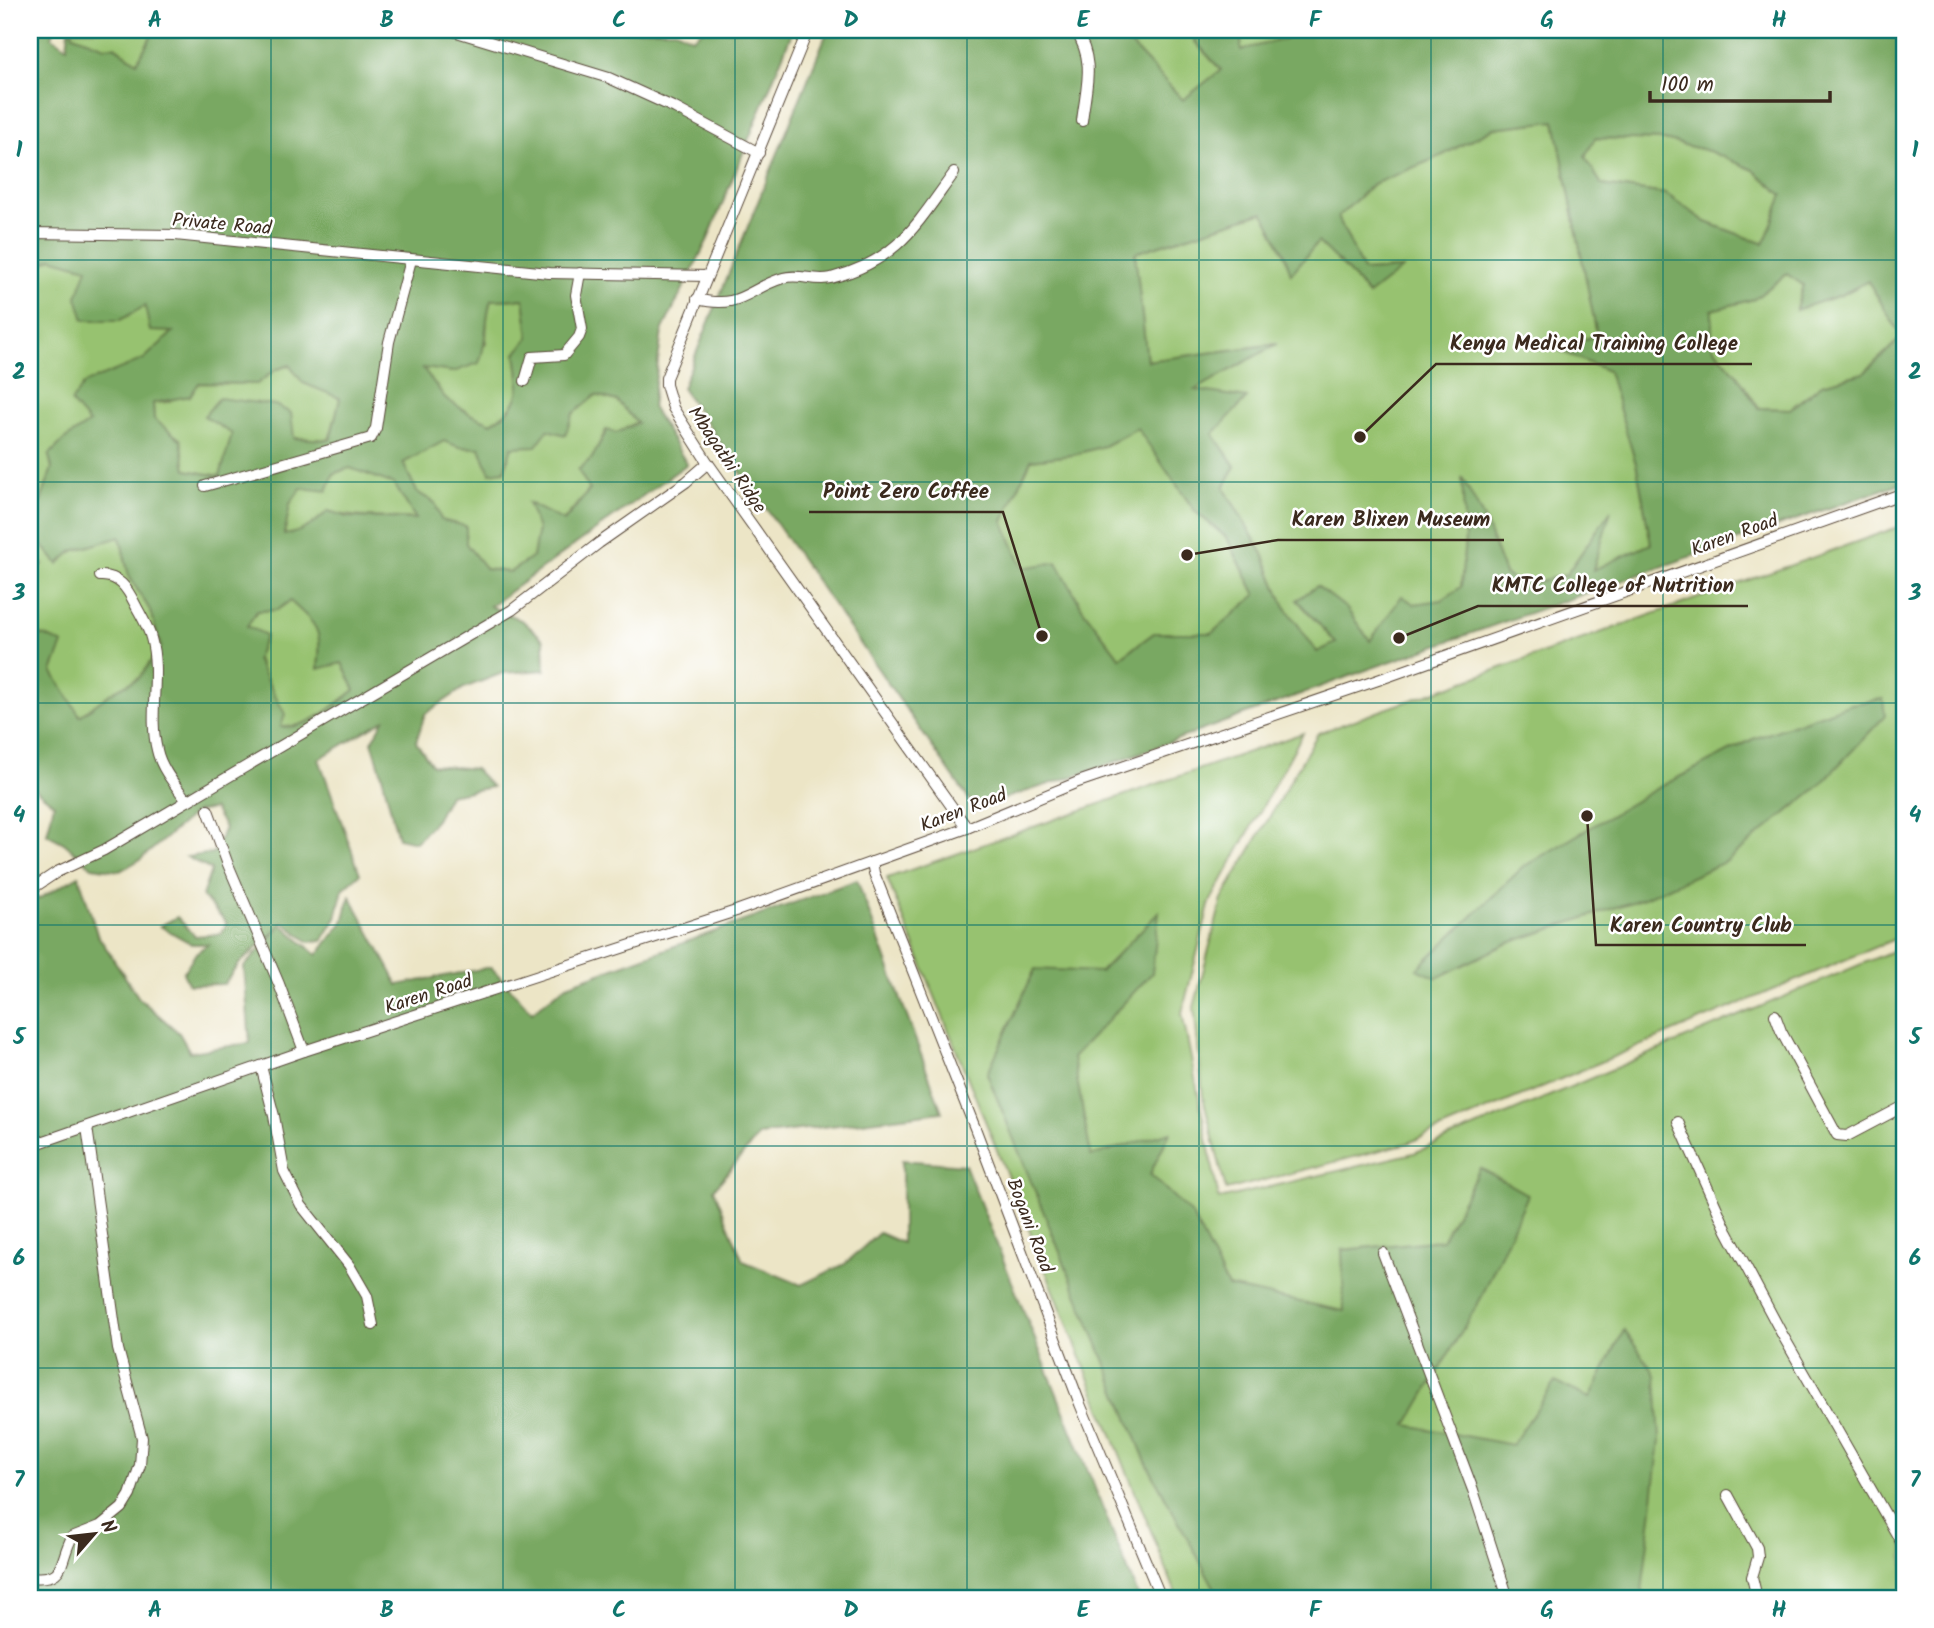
<svg xmlns="http://www.w3.org/2000/svg" width="1934" height="1628" font-family="Kalam,sans-serif">
	<style>
		.green { fill: #97c26f; stroke: #697646; stroke-width: 2 }
		.forest { fill: #79a862; stroke: #5a6940; stroke-width: 2; fill-rule: evenodd }
		.lines { fill: none; stroke-linecap: round; stroke-linejoin: round }
		.minor-casing { stroke: #564637; stroke-width: 12 }
		.minor { stroke: #fff; stroke-width: 10 }
		.grid { fill: none; stroke: #0f766e; stroke-width: 2; stroke-opacity: 0.55 }
		.labels { text-anchor: middle; stroke-width: 5; stroke-linejoin: round; paint-order: stroke }
		.street-label { font-size: 19px; fill: #3b2a1e; stroke: #fff }
		.leader { fill: none; stroke: #3b2a1e; stroke-width: 2.5 }
		.callout-dot { fill: #3b2a1e; stroke: #fff; stroke-width: 2.5 }
		.callout-label { font-size: 21px; text-anchor: middle; font-weight: bold; fill: #3b2a1e; stroke: #fff; stroke-width: 5; stroke-linejoin: round; paint-order: stroke }
		.neatline { fill: none; stroke: #0f766e; stroke-width: 2.5 }
		.grid-label { font-size: 23px; text-anchor: middle; font-weight: bold; fill: #0f766e }
	</style>
	<rect width="100%" height="100%" fill="#fff"/>
	<filter id="ink" filterUnits="userSpaceOnUse"><feTurbulence type="fractalNoise" baseFrequency=".0143" numOctaves="2"/><feDisplacementMap in="SourceGraphic" scale="14" xChannelSelector="R" yChannelSelector="G"/><feConvolveMatrix kernelMatrix="1 2 1 2 8 2 1 2 1" color-interpolation-filters="sRGB"/></filter>
	<filter id="wash" filterUnits="userSpaceOnUse"><feTurbulence type="fractalNoise" baseFrequency=".00686" numOctaves="4" result="noise"/><feDisplacementMap in="SourceGraphic" scale="28" xChannelSelector="R" yChannelSelector="G"/><feGaussianBlur stdDeviation="1.57" result="paint"/><feColorMatrix in="noise" values="0 0 0 0 0 0 0 0 0 0 0 0 0 0 0 0 0 1.4 0 .05"/><feComposite in="paint" operator="in"/></filter>
	<g filter="url(#wash)">
		<rect width="100%" height="100%" fill="#ece5c6"/>
		<g class="green">
			<polygon points="72,30 155,30 137,62 115,46 105,47 73,35"/>
			<polygon points="1117,30 1207,30 1194,41 1221,70 1183,100"/>
			<polygon points="1242,30 1321,30 1321,31 1240,50"/>
			<polygon points="1555,121 1597,335 1557,348 1608,371 1637,467 1651,544 1593,571 1609,513 1566,575 1523,585 1505,574 1484,519 1463,479 1465,539 1461,587 1442,600 1414,604 1402,596 1370,641 1346,608 1337,644 1317,652 1284,605 1263,554 1224,488 1235,466 1213,434 1194,391 1275,344 1147,361 1135,253 1264,212 1284,253 1291,273 1318,242 1348,271 1368,295 1401,269 1363,271 1338,217 1373,184 1441,156 1493,128"/>
			<polygon points="1595,138 1664,140 1709,151 1754,170 1783,195 1764,244 1706,222 1666,194 1602,185 1585,157"/>
			<polygon points="52,258 88,268 77,297 120,320 145,306 174,331 144,359 121,370 89,423 64,440 49,456 52,468 31,532 73,551 120,536 129,576 150,610 161,646 139,678 114,691 80,716 51,671 46,636 31,635 30,578 43,564 30,557 30,366 34,357 30,354 30,269"/>
			<polygon points="1787,274 1803,285 1796,309 1841,295 1868,281 1902,337 1864,373 1822,384 1790,409 1759,408 1737,375 1712,346 1711,310 1754,299"/>
			<path d="M524 299 529 337 516 354C521 387 524 405 491 423L472 415 446 399 422 367 453 372 486 344 487 314 491 300Z"/>
			<polygon points="290,365 303,383 341,398 329,440 232,434 220,476 186,470 181,440 154,420 153,403 168,402 199,383 256,384 275,370"/>
			<polygon points="596,395 617,401 638,422 617,433 606,430 592,458 578,470 590,489 563,521 529,503 538,529 533,557 510,572 486,569 466,544 441,520 435,503 417,492 403,463 444,440 459,447 480,448 490,473 511,447 548,430"/>
			<polygon points="1137,428 1195,511 1227,538 1256,595 1212,633 1154,633 1120,658 1082,608 1071,587 1023,568 1003,521 1031,460 1072,455 1104,446"/>
			<path d="M350 467 394 484 416 519C387 516 356 520 328 511 314 524 304 532 284 536L290 504 301 488Z"/>
			<polygon points="1904,525 1904,935 1408,1143 1226,1190 1203,1097 1194,1007 1222,899 1318,733"/>
			<path d="M290 600C319 627 322 628 318 668L342 663 356 689C334 706 308 729 281 727 271 692 256 661 247 626L257 611 277 610Z"/>
			<polygon points="1303,733 1210,902 1182,1013 1219,1199 1414,1153 1904,946 1904,1598 1178,1598 887,878"/>
		</g>
		<g class="forest">
			<path d="M30 30H54L52 37 67 47 69 30H72L73 35 105 47 114 46 137 62 155 30H676L692 38 703 30H793L708 239 662 331 652 407 687 464 490 606 523 621 544 640 545 670 503 673 464 688 425 714 416 742 432 765 475 769 492 787 449 795 436 820 416 842 398 838C389 806 383 773 372 742L384 720 319 759 360 874 343 889 336 918 322 941 309 942 283 922 281 924 317 955 343 922 350 896 398 985 491 967 532 1012 567 985 857 880 942 1112 759 1135 714 1189 743 1261 801 1285 845 1264 879 1233 902 1243V1160L965 1165 1139 1598H30V894L38 899 79 876 97 934 139 998 179 1033 190 1052 250 1043 244 967 280 926 240 963 224 984 189 985 183 973 196 953 208 944H192L160 926 177 917 195 936 221 934 227 923 202 896 211 870 187 857 213 853 225 828 214 809 196 812 141 859 120 871 92 867 64 843 47 834 54 804 30 785V608L31 635 46 636 63 644 52 671 80 716 114 691 139 678 161 647 150 610 129 576 120 537 73 551 58 564 31 532 52 468 49 455 64 440 89 423 71 402 85 383 144 359 173 332 150 331 145 306 120 320H84L77 297 87 268 52 258 30 269ZM524 299 529 337 516 354C521 387 524 405 491 423L472 415 446 399 423 368 453 372 479 363C488 340 484 323 491 300ZM290 365 303 383 340 398 330 440 294 438 291 413 275 405 219 398 204 416 232 434 220 476 186 470 181 440 154 419 153 403 190 396 199 383 257 384 275 370ZM596 395 617 401 637 423 617 433 607 430 592 458 578 470 590 490 564 521 528 503 538 529 533 557 510 572 486 569 466 544V526L441 520 435 503 417 492 403 463 444 441 459 447 480 448 490 473 504 471 512 447 536 446 548 430 565 435 573 414ZM350 468 394 484 416 519 347 517 328 511C314 524 304 532 284 535L290 504 301 488 327 491 334 473ZM290 601C319 627 322 629 318 669L342 663 355 690C334 706 309 729 281 727L285 714 256 660 266 635 247 626 257 611 277 610Z"/>
			<path d="M828 30H1117L1183 100 1221 70 1194 40 1207 30H1242L1241 50 1321 30H1904V482L1369 669 1096 769 975 808 682 388ZM1555 121 1597 335 1556 349 1608 371 1637 467 1651 544 1593 570 1611 510 1566 575 1523 585 1505 574 1484 519 1462 477 1465 539 1461 587 1442 600 1414 604 1402 596 1370 641 1346 608 1317 586 1297 600 1336 643 1317 652 1284 605 1263 554 1224 488 1235 466 1213 434 1247 398 1195 390 1277 344 1147 361 1135 253 1263 212 1284 253 1291 274 1318 242 1348 271 1368 295 1402 269 1363 271 1338 217 1373 184 1441 156 1493 128ZM1595 138 1664 140 1709 151 1754 170 1783 195 1764 244 1706 222 1666 194 1602 185 1585 157ZM1787 274 1803 285 1796 310 1841 295 1868 281 1902 337 1864 373 1822 384 1790 409 1758 408 1737 375 1712 346V310L1754 299ZM1137 428 1195 511 1227 538 1256 595 1212 633H1154L1120 658 1082 608 1057 562 1023 568 1003 521 1031 460 1072 455 1104 446Z"/>
			<polygon points="1883,699 1885,716 1819,786 1727,861 1644,898 1506,944 1437,978 1417,969 1523,867 1656,789 1753,739 1851,704"/>
			<polygon points="1159,912 1152,973 1073,1057 1091,1156 1170,1132 1150,1174 1192,1215 1228,1287 1344,1311 1342,1250 1442,1240 1480,1168 1528,1195 1481,1298 1407,1425 1512,1445 1555,1382 1590,1398 1624,1330 1656,1375 1660,1440 1642,1592 1646,1598 1220,1598 1146,1462 987,1074 1035,969 1100,972"/>
		</g>
	</g>
	<g filter="url(#ink)">
		<g class="lines">
			<defs>
				<g id="minor">
					<polyline points="450,30 609,78 675,108 759,153"/>
					<polyline points="808,30 666,378 666,385 673,408 708,463 967,828"/>
					<path d="M1075 30C1096 61 1086 86 1082 121"/>
					<polyline points="30,233 175,235 549,273 707,276"/>
					<path d="M697 299C741 310 747 289 783 278 798 273 815 282 831 278 898 261 916 225 954 173"/>
					<polyline points="525,381 532,357 564,355 579,337 582,329 576,295 580,273"/>
					<polyline points="205,486 371,438 376,428 389,342 411,260"/>
					<path d="M100 576C119 575 127 588 135 604 140 614 148 626 151 638 161 674 148 714 157 750 161 769 176 786 187 801"/>
					<polyline points="208,810 227,862 279,984 304,1051"/>
					<polyline points="872,862 874,873 975,1128 1080,1404 1161,1598"/>
					<polyline points="30,890 57,872 104,850 512,610 599,543 686,482 708,463"/>
					<polyline points="1775,1015 1781,1031 1837,1135 1847,1136 1904,1106"/>
					<polyline points="261,1066 274,1116 284,1171 301,1205 349,1265 367,1296 373,1325"/>
					<polyline points="1678,1122 1727,1231 1782,1334 1904,1547"/>
					<polyline points="30,1146 304,1051 736,911 967,828 1078,782 1378,680 1904,493"/>
					<polyline points="1383,1253 1473,1490 1508,1598"/>
					<polyline points="1728,1495 1757,1548 1758,1557 1752,1577 1757,1598"/>
					<path d="M30 1577C67 1581 58 1564 72 1537L100 1526 122 1508 130 1495 140 1465 142 1438 118 1349 87 1127"/>
				</g>
			</defs>
			<use href="#minor" class="minor-casing"/>
			<use href="#minor" class="minor"/>
		</g>
	</g>
	<path class="grid" d="M271 30V1598M503 30V1598M735 30V1598M967 30V1598M1199 30V1598M1431 30V1598M1663 30V1598M30 260H1904M30 482H1904M30 703H1904M30 925H1904M30 1146H1904M30 1368H1904"/>
	<g class="labels">
		<g class="street-label">
			<text transform="translate(222 223) rotate(5)" y="7">Private Road</text>
			<text transform="translate(728 459) rotate(56)" y="7">Mbagathi Ridge</text>
			<text transform="translate(1734 534) rotate(-20)" y="7">Karen Road</text>
			<text transform="translate(963 809) rotate(-21)" y="7">Karen Road</text>
			<text transform="translate(428 993) rotate(-18)" y="7">Karen Road</text>
			<text transform="translate(1031 1225) rotate(69)" y="7">Bogani Road</text>
		</g>
	</g>
	<path class="leader" d="M1360 437L1436 364H1752M1042 636L1003 512H809M1187 555L1278 540H1504M1399 638L1478 606H1748M1587 816L1596 945H1806"/>
	<g class="callout-dot">
		<circle cx="1360" cy="437" r="7"/>
		<circle cx="1042" cy="636" r="7"/>
		<circle cx="1187" cy="555" r="7"/>
		<circle cx="1399" cy="638" r="7"/>
		<circle cx="1587" cy="816" r="7"/>
	</g>
	<g class="callout-label">
		<text x="1594" y="350">Kenya Medical Training College</text>
		<text x="906" y="498">Point Zero Coffee</text>
		<text x="1391" y="526">Karen Blixen Museum</text>
		<text x="1613" y="592">KMTC College of Nutrition</text>
		<text x="1701" y="932">Karen Country Club</text>
	</g>
	<rect width="1934" height="1628" fill="none" stroke="#fff" stroke-width="77"/>
	<g transform="translate(94 1534) rotate(62)" stroke="#ffffff" stroke-width="5" paint-order="stroke">
	<path d="M0-5L12 26L0 18L-12 26Z" fill="#3b2a1e"/>
	<text y="-10" font-size="19" font-weight="bold" text-anchor="middle" fill="#3b2a1e">N</text>
	</g>
	<path d="M1650 91v10h180v-10" fill="none" stroke="#3b2a1e" stroke-width="3.5"/>
	<text x="1661" y="91" font-size="21" fill="#3b2a1e" stroke="#ffffff" stroke-width="5" paint-order="stroke">100 m</text>
	<rect x="38" y="38" width="1858" height="1552" class="neatline"/>
	<g class="grid-label">
		<text x="155" y="27">A</text>
		<text x="387" y="27">B</text>
		<text x="619" y="27">C</text>
		<text x="851" y="27">D</text>
		<text x="1083" y="27">E</text>
		<text x="1315" y="27">F</text>
		<text x="1547" y="27">G</text>
		<text x="1779" y="27">H</text>
		<text x="19" y="157">1</text>
		<text x="1915" y="157">1</text>
		<text x="19" y="379">2</text>
		<text x="1915" y="379">2</text>
		<text x="19" y="600">3</text>
		<text x="1915" y="600">3</text>
		<text x="19" y="822">4</text>
		<text x="1915" y="822">4</text>
		<text x="19" y="1044">5</text>
		<text x="1915" y="1044">5</text>
		<text x="19" y="1265">6</text>
		<text x="1915" y="1265">6</text>
		<text x="19" y="1487">7</text>
		<text x="1915" y="1487">7</text>
		<text x="155" y="1617">A</text>
		<text x="387" y="1617">B</text>
		<text x="619" y="1617">C</text>
		<text x="851" y="1617">D</text>
		<text x="1083" y="1617">E</text>
		<text x="1315" y="1617">F</text>
		<text x="1547" y="1617">G</text>
		<text x="1779" y="1617">H</text>
	</g>
</svg>
